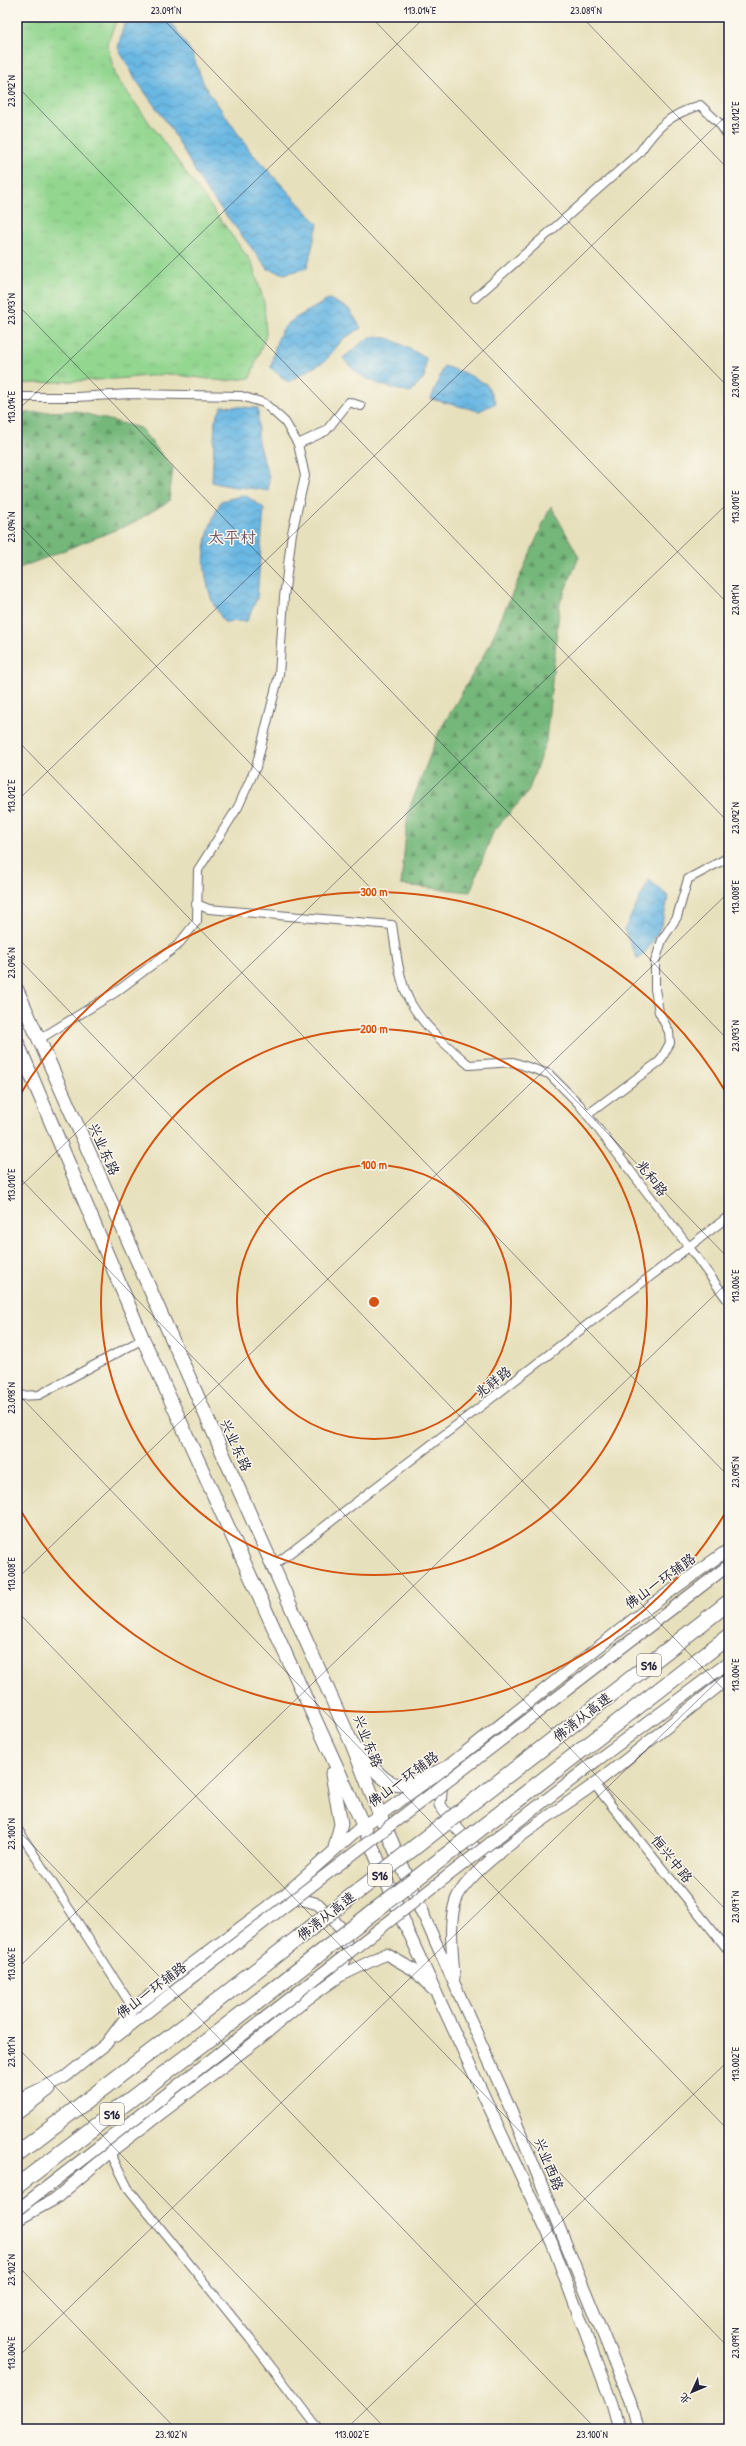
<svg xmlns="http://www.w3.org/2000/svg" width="746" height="2446" font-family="'Patrick Hand','LXGW WenKai TC',sans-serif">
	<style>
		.grass { fill: url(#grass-tufts); stroke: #5a7c65 }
		.forest { fill: url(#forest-firs); stroke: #4c6c5a }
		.water { fill: url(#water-waves); stroke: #466c8f }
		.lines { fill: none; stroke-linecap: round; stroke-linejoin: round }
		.minor-casing { stroke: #676468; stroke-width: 10 }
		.secondary-casing { stroke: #676468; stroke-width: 13 }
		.primary-casing { stroke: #676468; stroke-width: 15 }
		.motorway-casing { stroke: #676468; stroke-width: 17 }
		.minor { stroke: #fff; stroke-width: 8 }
		.secondary { stroke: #fff; stroke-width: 11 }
		.primary { stroke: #fff; stroke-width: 13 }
		.motorway { stroke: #fff; stroke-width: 15 }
		.secondary-bridge-casing { stroke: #676468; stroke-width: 13; stroke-linecap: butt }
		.motorway-bridge-casing { stroke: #676468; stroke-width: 17; stroke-linecap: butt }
		.secondary-bridge { stroke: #fff; stroke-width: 11 }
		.motorway-bridge { stroke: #fff; stroke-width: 15 }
		.ticks { fill: none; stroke: #22223b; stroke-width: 1; stroke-opacity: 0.45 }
		.ring { fill: none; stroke: #d45411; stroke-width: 2 }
		.labels { text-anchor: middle; stroke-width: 3; stroke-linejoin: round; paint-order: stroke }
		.shield { fill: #fbf7ec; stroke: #636270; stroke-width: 1 }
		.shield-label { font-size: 13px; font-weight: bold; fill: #22223b }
		.street-label { font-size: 14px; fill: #22223b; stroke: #fbf7ec }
		.quarter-label { font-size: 16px; fill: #695168; stroke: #fbf7ec }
		.centre { fill: #d45411; stroke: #fbf7ec; stroke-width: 2 }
		.ring-label { font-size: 12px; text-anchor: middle; font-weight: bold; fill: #d45411; stroke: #fbf7ec; stroke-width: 3; stroke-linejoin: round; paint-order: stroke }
		.neatline { fill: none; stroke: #22223b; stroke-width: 1.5 }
		.ticks-label { font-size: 10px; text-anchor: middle; fill: #22223b }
	</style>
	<defs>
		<pattern id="grass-tufts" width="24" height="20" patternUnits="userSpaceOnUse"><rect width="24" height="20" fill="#92d68f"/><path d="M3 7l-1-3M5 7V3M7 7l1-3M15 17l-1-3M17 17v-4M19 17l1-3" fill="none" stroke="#7eb77c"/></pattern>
		<pattern id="forest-firs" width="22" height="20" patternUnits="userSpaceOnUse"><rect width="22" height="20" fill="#75b77a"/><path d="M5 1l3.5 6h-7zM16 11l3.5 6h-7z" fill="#609465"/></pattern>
		<pattern id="water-waves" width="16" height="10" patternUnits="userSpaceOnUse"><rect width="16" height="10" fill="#69b7e3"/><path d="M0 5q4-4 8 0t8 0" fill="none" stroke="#5694b9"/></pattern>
	</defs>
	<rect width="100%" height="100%" fill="#fbf7ec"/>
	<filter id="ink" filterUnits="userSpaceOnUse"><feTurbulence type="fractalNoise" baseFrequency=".025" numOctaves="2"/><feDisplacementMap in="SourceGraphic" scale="8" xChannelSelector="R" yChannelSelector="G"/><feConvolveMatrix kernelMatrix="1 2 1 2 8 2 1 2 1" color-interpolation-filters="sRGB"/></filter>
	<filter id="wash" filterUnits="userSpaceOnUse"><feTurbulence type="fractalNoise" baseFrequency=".012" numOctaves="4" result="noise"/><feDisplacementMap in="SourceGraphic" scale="16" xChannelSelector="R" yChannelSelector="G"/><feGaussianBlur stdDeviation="0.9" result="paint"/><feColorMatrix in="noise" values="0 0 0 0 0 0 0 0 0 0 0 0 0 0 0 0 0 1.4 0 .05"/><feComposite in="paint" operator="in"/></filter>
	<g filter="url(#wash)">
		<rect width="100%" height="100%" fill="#e7e0bc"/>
		<polygon class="grass" points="17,17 118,17 107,44 116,77 252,263 264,302 266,335 250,378 224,381 170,374 115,379 17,384"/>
		<g class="forest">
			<polygon points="75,411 140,428 173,468 169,501 133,523 17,569 17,413"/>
			<polygon points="551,506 579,557 560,602 546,741 528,792 493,832 470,892 401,885 408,812 439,732 488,648"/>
		</g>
		<g class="water">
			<polygon points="171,22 192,53 204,85 250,151 318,224 307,268 285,274 268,269 204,187 170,127 136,80 118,48 124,24"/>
			<path d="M329 299 349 309 361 328 343 339 325 361 288 382 271 368C279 317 289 324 329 299Z"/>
			<path d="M376 336 391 339 426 358 424 378 410 393C382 385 362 382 343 358L364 341Z"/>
			<polygon points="444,366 465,373 486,384 496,403 479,411 431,399"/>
			<path d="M222 406 258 408V443L269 477 268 491C249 487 230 488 212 482L215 421Z"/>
			<path d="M245 495 264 508 257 598 247 621 224 622C219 613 212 604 210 594 199 558 205 533 221 501Z"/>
			<path d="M649 880 668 896C665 921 656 942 638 960L624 930Z"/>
		</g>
	</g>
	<g filter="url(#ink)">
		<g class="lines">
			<defs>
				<g id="minor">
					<path d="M475 298 639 153C657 127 669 115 700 105L719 123 729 137"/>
					<polyline points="17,397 76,397 130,394 241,396 264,403 285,422 298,444 305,476 292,533 284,597 279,675 256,767 238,807 198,870 197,921 177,946 116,992 38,1040"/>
					<polyline points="298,444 326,431 349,402 361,406"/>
					<path d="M196 904 209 909 392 925C396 949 398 977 409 1000 423 1026 447 1046 469 1065L513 1062 549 1074 579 1104 689 1247 729 1302"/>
					<polyline points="587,1115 660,1061 670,1043 669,1032 659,1012 655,989 655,962 662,940 677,917 688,879 729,857"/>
					<polyline points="17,1396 39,1395 143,1339"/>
					<polyline points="273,1566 729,1216"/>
					<polyline points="594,1784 729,1951"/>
					<polyline points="17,1828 133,2008"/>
					<polyline points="110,2152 128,2188 250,2339 319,2429"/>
				</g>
				<g id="secondary">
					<polyline points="551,1702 729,1565"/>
					<polyline points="596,1761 729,1662"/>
					<polyline points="442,1780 440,1805 455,1826 475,1848 499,1854"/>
					<polyline points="290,1896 318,1904 341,1928 348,1949 340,1976"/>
					<polyline points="423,1914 511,2110 630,2400 637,2429"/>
					<polyline points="405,1925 552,2243 612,2404 619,2429"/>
					<path d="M454 1978C453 1954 448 1923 456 1900 468 1867 562 1808 593 1785 639 1751 683 1713 729 1678"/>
					<polyline points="117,2036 173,1992"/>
					<polyline points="17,2100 65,2077 106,2044 133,2008 284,1895 363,1825 380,1815 444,1769 649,1607 729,1549"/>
					<polyline points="17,2114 49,2090"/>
					<polyline points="17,2220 55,2199 110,2152 259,2039 306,2000 340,1976 386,1954 414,1970 432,1989"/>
				</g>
				<g id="primary">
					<polyline points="17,990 352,1744 380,1815 423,1914"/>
					<polyline points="17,1042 143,1339 363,1825 405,1925"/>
					<path d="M359 1751C394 1794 395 1791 444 1769"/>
					<polyline points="332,1774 341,1824 335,1848"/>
				</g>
				<g id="motorway">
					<polyline points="568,1728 729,1602"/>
					<polyline points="583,1749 729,1636"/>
					<polyline points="17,2154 191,2021"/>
					<polyline points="17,2186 207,2041"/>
				</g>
			</defs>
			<use href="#minor" class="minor-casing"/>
			<use href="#secondary" class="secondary-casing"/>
			<use href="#primary" class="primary-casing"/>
			<use href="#motorway" class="motorway-casing"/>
			<use href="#minor" class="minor"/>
			<use href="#secondary" class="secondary"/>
			<use href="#primary" class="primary"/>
			<use href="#motorway" class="motorway"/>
			<defs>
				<g id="secondary-bridge">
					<polyline points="173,1992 551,1702"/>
					<polyline points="17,2210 596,1761"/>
				</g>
				<g id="motorway-bridge">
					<polyline points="191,2021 568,1728"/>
					<polyline points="207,2041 583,1749"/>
				</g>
			</defs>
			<use href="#secondary-bridge" class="secondary-bridge-casing"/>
			<use href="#motorway-bridge" class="motorway-bridge-casing"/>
			<use href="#secondary-bridge" class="secondary-bridge"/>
			<use href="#motorway-bridge" class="motorway-bridge"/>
		</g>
	</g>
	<path class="ticks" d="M161 17 729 605M371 17 729 388M582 17 729 170M17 22 22 17M17 86 729 823M17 304 729 1041M17 411 425 17M17 522 729 1259M17 740 729 1477M17 801 729 113M17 957 729 1695M17 1175 729 1913M17 1190 729 502M17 1393 729 2131M17 1579 729 892M17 1611 729 2348M17 1829 596 2429M17 1969 729 1281M17 2047 386 2429M17 2265 176 2429M17 2358 729 1670M346 2429 729 2060"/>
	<g class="ring">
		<circle cx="374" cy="1302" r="137"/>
		<circle cx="374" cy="1302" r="273"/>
		<path d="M727 1510A410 410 0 0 1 17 1504M17 1100A410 410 0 0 1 727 1094"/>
	</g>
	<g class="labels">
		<g class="shield">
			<rect x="637" y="1654" width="24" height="22" rx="3"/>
			<rect x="368" y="1864" width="24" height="22" rx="3"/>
			<rect x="100" y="2103" width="24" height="22" rx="3"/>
		</g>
		<g class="shield-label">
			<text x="649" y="1670">S16</text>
			<text x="380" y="1880">S16</text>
			<text x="112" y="2119">S16</text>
		</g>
		<g class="street-label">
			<text transform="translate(104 1149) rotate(66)" y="5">兴业东路</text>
			<text transform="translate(652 1178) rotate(52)" y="5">兆和路</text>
			<text transform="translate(493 1382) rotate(-38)" y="5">兆祥路</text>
			<text transform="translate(236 1445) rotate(66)" y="5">兴业东路</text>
			<text transform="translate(660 1581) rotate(-36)" y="5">佛山一环辅路</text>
			<text transform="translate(582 1717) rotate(-38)" y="5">佛清从高速</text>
			<text transform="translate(368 1741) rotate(68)" y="5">兴业东路</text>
			<text transform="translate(403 1779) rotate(-36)" y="5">佛山一环辅路</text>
			<text transform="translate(672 1859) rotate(51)" y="5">恒兴中路</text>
			<text transform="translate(326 1916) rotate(-38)" y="5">佛清从高速</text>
			<text transform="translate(151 1990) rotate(-37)" y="5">佛山一环辅路</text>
			<text transform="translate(549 2164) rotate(68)" y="5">兴业西路</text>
		</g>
		<g class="quarter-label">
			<text x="232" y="543">太平村</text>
		</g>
	</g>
	<circle cx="374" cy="1302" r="6" class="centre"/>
	<g class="ring-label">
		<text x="374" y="896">300 m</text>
		<text x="374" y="1033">200 m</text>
		<text x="374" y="1169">100 m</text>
	</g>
	<rect width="746" height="2446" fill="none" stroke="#fbf7ec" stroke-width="44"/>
	<g transform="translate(692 2392) rotate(226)" stroke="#fbf7ec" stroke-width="3" paint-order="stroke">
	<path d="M0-3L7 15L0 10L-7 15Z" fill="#22223b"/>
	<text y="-6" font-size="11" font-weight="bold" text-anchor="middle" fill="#22223b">北</text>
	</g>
	<rect x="22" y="22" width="702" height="2402" class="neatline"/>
	<g class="ticks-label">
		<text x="166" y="14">23.091°N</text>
		<text x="420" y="14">113.014°E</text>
		<text x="586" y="14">23.089°N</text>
		<text transform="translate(11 91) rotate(-90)" y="4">23.092°N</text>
		<text transform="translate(735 118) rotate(-90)" y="4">113.012°E</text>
		<text transform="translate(11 309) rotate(-90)" y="4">23.093°N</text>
		<text transform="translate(735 382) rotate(-90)" y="4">23.090°N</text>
		<text transform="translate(11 407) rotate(-90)" y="4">113.014°E</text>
		<text transform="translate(735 507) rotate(-90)" y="4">113.010°E</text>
		<text transform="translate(11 527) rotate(-90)" y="4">23.094°N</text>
		<text transform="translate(735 600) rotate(-90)" y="4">23.091°N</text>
		<text transform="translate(11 796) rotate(-90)" y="4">113.012°E</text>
		<text transform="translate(735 818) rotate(-90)" y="4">23.092°N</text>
		<text transform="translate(735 897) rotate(-90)" y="4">113.008°E</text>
		<text transform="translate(11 963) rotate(-90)" y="4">23.096°N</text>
		<text transform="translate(735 1036) rotate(-90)" y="4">23.093°N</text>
		<text transform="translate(11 1185) rotate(-90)" y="4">113.010°E</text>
		<text transform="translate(735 1286) rotate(-90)" y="4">113.006°E</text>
		<text transform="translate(11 1398) rotate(-90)" y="4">23.098°N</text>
		<text transform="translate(735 1472) rotate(-90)" y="4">23.095°N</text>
		<text transform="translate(11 1574) rotate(-90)" y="4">113.008°E</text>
		<text transform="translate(735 1675) rotate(-90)" y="4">113.004°E</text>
		<text transform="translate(11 1834) rotate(-90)" y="4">23.100°N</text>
		<text transform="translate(735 1907) rotate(-90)" y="4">23.097°N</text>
		<text transform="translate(11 1964) rotate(-90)" y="4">113.006°E</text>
		<text transform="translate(11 2052) rotate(-90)" y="4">23.101°N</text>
		<text transform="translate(735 2064) rotate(-90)" y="4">113.002°E</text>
		<text transform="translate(11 2270) rotate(-90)" y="4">23.102°N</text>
		<text transform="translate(735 2343) rotate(-90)" y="4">23.099°N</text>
		<text transform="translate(11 2353) rotate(-90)" y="4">113.004°E</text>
		<text x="171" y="2438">23.102°N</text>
		<text x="352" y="2438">113.002°E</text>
		<text x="592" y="2438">23.100°N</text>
	</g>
</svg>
